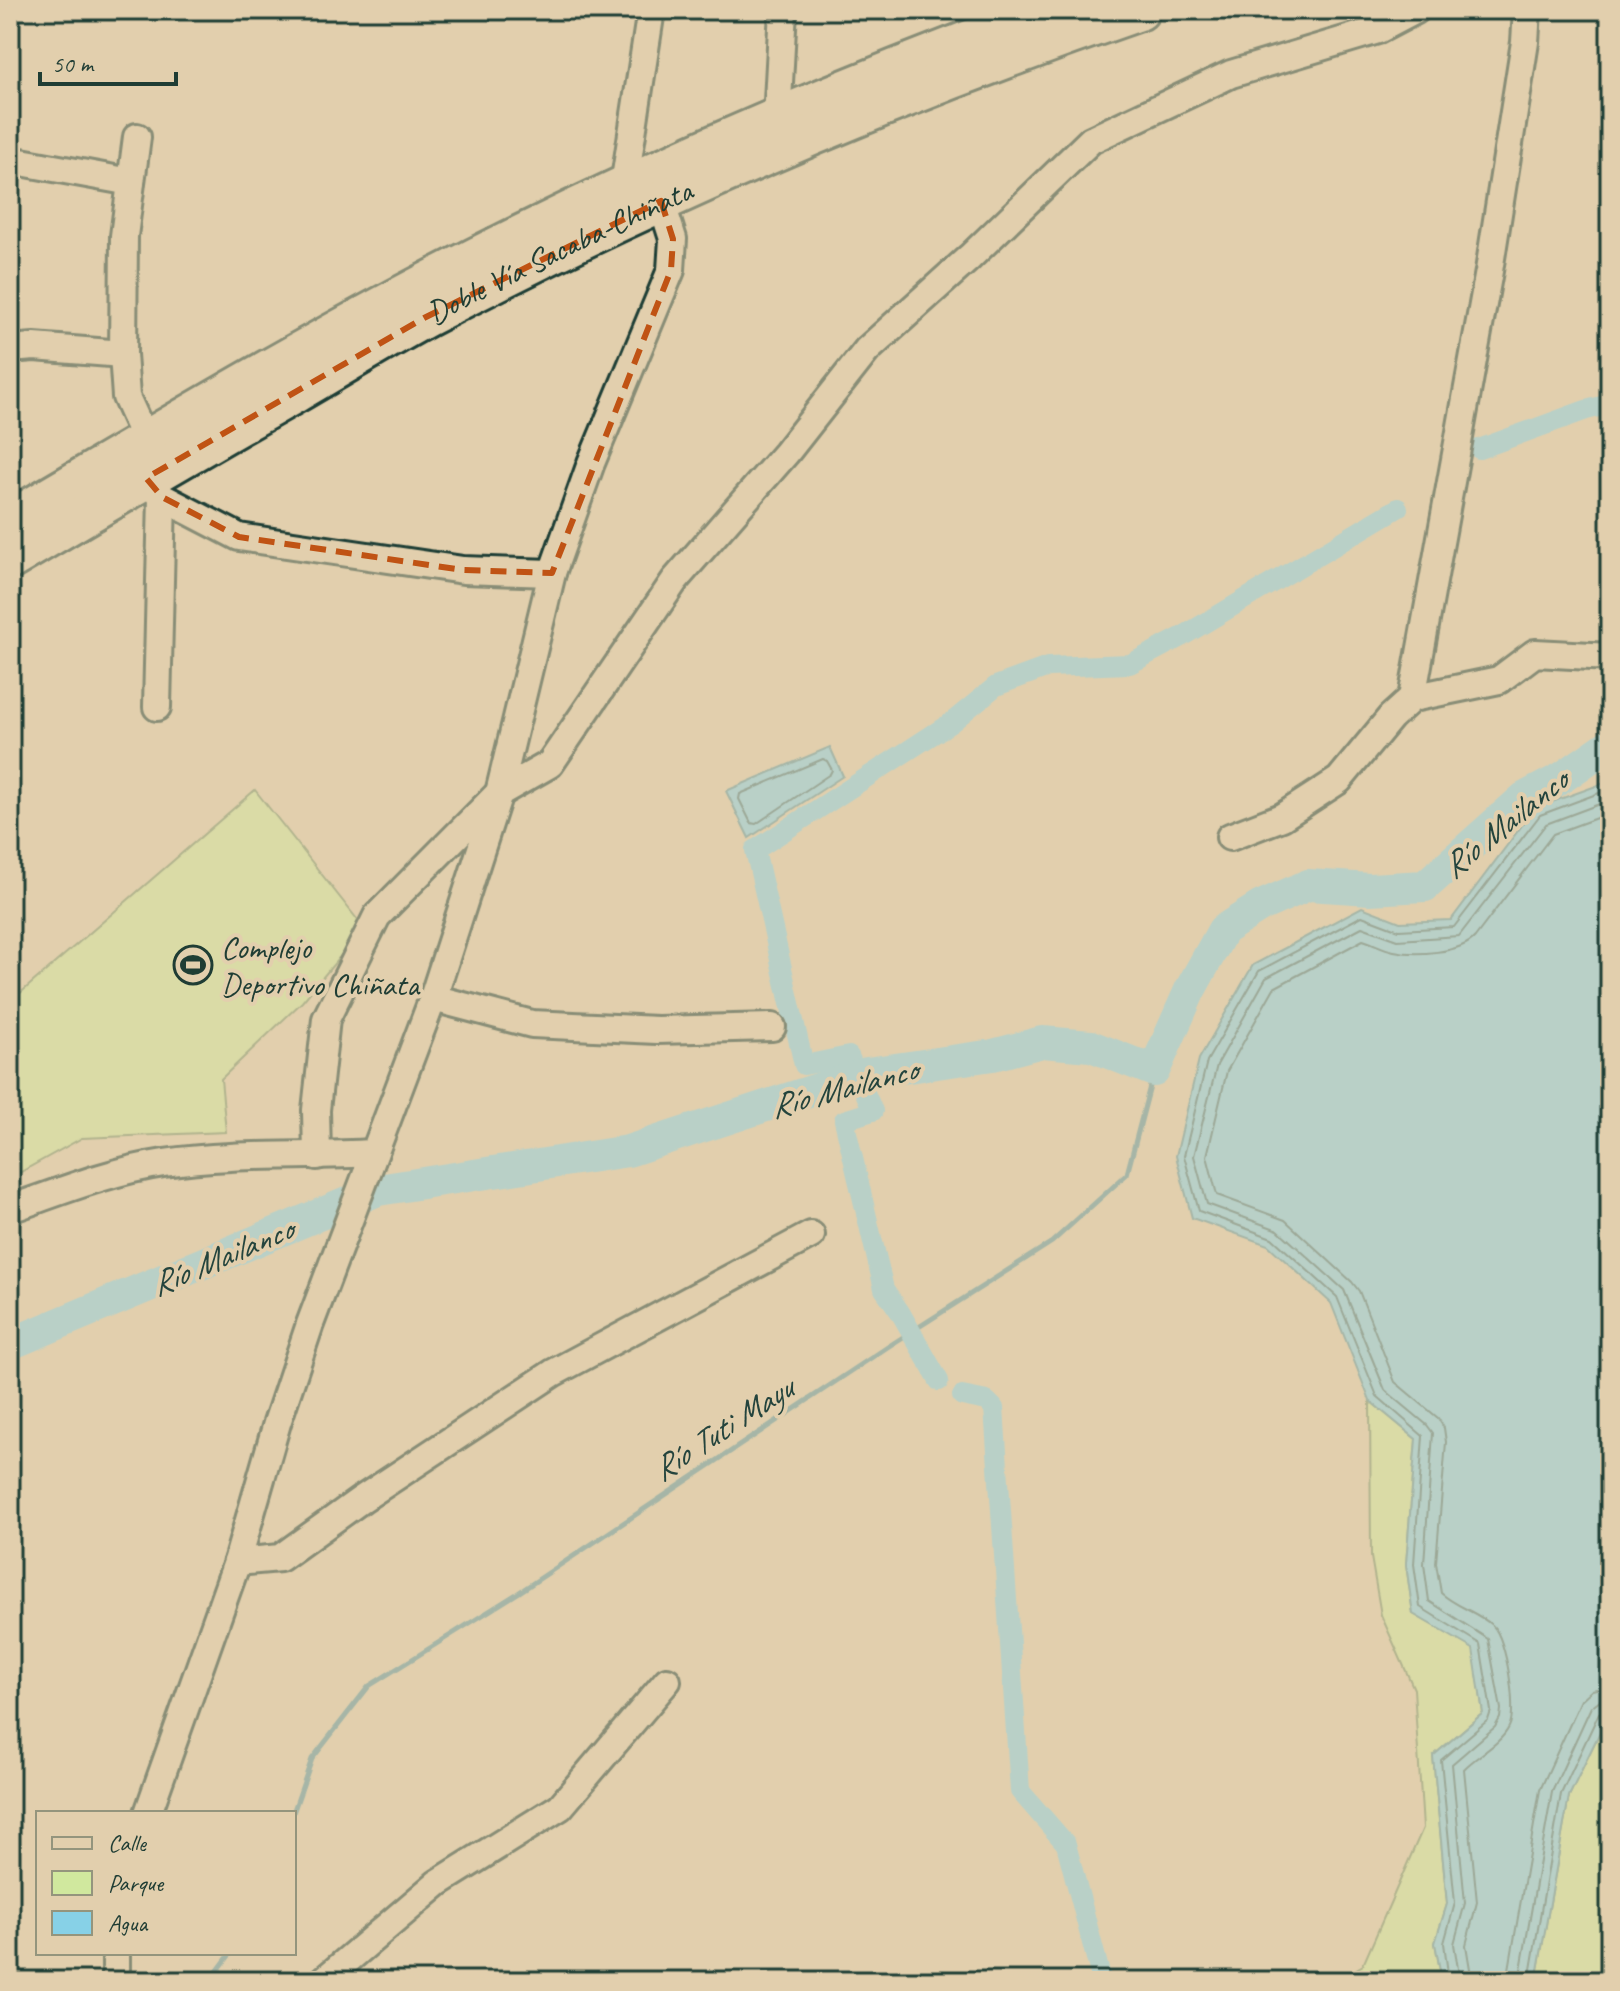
<svg xmlns="http://www.w3.org/2000/svg" width="1620" height="1991" font-family="Caveat,sans-serif">
	<style>
		.green { fill: #d0e89e; stroke: #789269; stroke-width: 2 }
		.water { fill: #87d1e7; stroke: #5d969f; stroke-width: 2 }
		.lines { fill: none; stroke-linecap: round; stroke-linejoin: round }
		.shore { stroke: #49787c; stroke-width: 2 }
		.stream { stroke: #5d969f; stroke-width: 5 }
		.canal { stroke: #87d1e7; stroke-width: 20 }
		.river { stroke: #87d1e7; stroke-width: 32 }
		.minor-casing { stroke: #1f3d34; stroke-width: 32 }
		.highway-casing { stroke: #1f3d34; stroke-width: 46 }
		.minor { stroke: #e2cfad; stroke-width: 26 }
		.highway { stroke: #e2cfad; stroke-width: 40 }
		.marked { fill: none; stroke: #c05314; stroke-width: 6; stroke-dasharray: 16 10; stroke-linejoin: round }
		.labels { text-anchor: middle; stroke-width: 8; stroke-linejoin: round; paint-order: stroke }
		.street-label { font-size: 32px; fill: #1f3d34; stroke: #e2cfad }
		.poi-label { font-size: 32px; fill: #1f3d34; stroke: #e2cfad; text-anchor: start }
		.water-label { font-size: 34px; font-style: italic; fill: #24443d; stroke: #e2cfad }
	</style>
	<rect width="100%" height="100%" fill="#e2cfad"/>
	<filter id="ink" filterUnits="userSpaceOnUse"><feTurbulence type="fractalNoise" baseFrequency=".0125" numOctaves="2"/><feDisplacementMap in="SourceGraphic" scale="16" xChannelSelector="R" yChannelSelector="G"/><feConvolveMatrix kernelMatrix="1 2 1 2 8 2 1 2 1" color-interpolation-filters="sRGB"/></filter>
	<g filter="url(#ink)">
		<g class="green">
			<polygon points="255,790 364,928 302,1002 221,1079 226,1132 82,1138 10,1178 10,1002"/>
			<polygon points="1370,1401 1416,1439 1406,1564 1413,1614 1474,1649 1483,1713 1433,1756 1447,1904 1435,1943 1442,1981 1336,1981 1363,1965 1423,1828 1414,1689 1381,1615 1371,1557"/>
			<polygon points="1610,1711 1610,1981 1536,1981 1569,1796"/>
		</g>
		<g class="water">
			<polygon points="830,747 843,776 749,838 726,791"/>
			<polygon points="1610,781 1610,1711 1569,1796 1536,1981 1442,1981 1435,1943 1447,1904 1433,1756 1483,1713 1473,1649 1413,1614 1406,1564 1416,1439 1370,1401 1331,1303 1268,1245 1192,1218 1176,1156 1199,1059 1253,965 1362,907 1400,922 1451,920 1535,808"/>
		</g>
		<g class="lines">
			<g class="shore">
				<polygon points="823,759 827,761 832,770 830,774 756,824 751,823 739,799 740,794"/>
				<polyline points="1449,1981 1444,1943 1455,1903 1441,1760 1488,1720 1491,1711 1480,1644 1420,1607 1414,1564 1423,1436 1377,1396 1337,1297 1272,1238 1199,1211 1184,1156 1207,1061 1259,971 1362,916 1399,930 1454,927 1540,815 1610,789"/>
				<polyline points="1460,1981 1454,1944 1465,1903 1452,1764 1495,1727 1500,1718 1501,1709 1488,1639 1429,1601 1424,1564 1433,1433 1427,1425 1385,1390 1344,1290 1278,1230 1207,1204 1194,1156 1217,1065 1266,978 1362,927 1398,940 1459,936 1546,824 1610,800"/>
				<path d="M1472 1981 1466 1945 1477 1902 1464 1769C1477 1755 1500 1745 1509 1727 1518 1711 1506 1638 1493 1626 1478 1612 1456 1607 1441 1593L1436 1563 1446 1442 1444 1428 1438 1418 1395 1382 1359 1291 1352 1282 1285 1220 1217 1195 1207 1156 1227 1071 1274 988 1363 940C1373 943 1383 949 1394 951 1415 956 1461 953 1475 937L1553 834 1610 813"/>
				<polyline points="1507,1981 1540,1790 1581,1700 1592,1690 1610,1686"/>
				<polyline points="1519,1981 1552,1792 1591,1707 1600,1700 1610,1698"/>
				<polyline points="1529,1981 1561,1794 1599,1713 1610,1708"/>
			</g>
			<g class="stream">
				<polyline points="293,1813 312,1759 369,1686 518,1593 889,1346 1052,1242 1127,1174 1154,1071"/>
				<polyline points="210,1981 231,1953"/>
			</g>
			<g class="canal">
				<polyline points="1479,449 1586,410 1610,404"/>
				<polyline points="939,1381 900,1312 884,1289 844,1120 873,1111 849,1056 804,1065 755,850 952,722 996,686 1048,667 1130,664 1183,636 1398,508"/>
				<polyline points="962,1396 987,1401 994,1408 1020,1791 1066,1844 1102,1981"/>
			</g>
			<polyline class="river" points="10,1344 378,1190 628,1151 867,1073 993,1055 1042,1042 1091,1046 1154,1071 1190,990 1223,930 1261,906 1308,885 1370,889 1425,886 1524,798 1560,779 1610,744"/>
			<defs>
				<g id="minor">
					<polyline points="777,119 783,10"/>
					<polyline points="137,137 124,236 123,354 126,397 146,441"/>
					<polyline points="10,160 131,182"/>
					<polyline points="624,186 651,10"/>
					<polyline points="10,349 34,347 123,354"/>
					<polyline points="146,478 162,497 239,537 463,570 552,573"/>
					<polyline points="1412,698 1489,271 1525,42 1527,10"/>
					<polyline points="157,707 162,497"/>
					<polyline points="1230,837 1282,817 1339,780 1391,717 1412,698 1499,680 1535,653 1610,657"/>
					<polyline points="433,998 532,1024 657,1030 772,1027"/>
					<polyline points="317,1156 316,1110 326,1019 377,916 499,793 550,764 675,580 786,453 867,350 970,257 1091,140 1231,74 1378,30 1416,10"/>
					<path d="M10 1209C61 1191 111 1171 164 1163 233 1153 304 1157 374 1153"/>
					<polyline points="237,1562 280,1558 362,1499 553,1373 811,1235"/>
					<polyline points="148,1813 237,1562 277,1423 310,1324 433,998 499,793 552,573 591,463 671,270 673,239 661,201"/>
					<polyline points="116,1981 116,1953"/>
					<polyline points="323,1981 438,1883 560,1807 667,1681"/>
				</g>
				<g id="highway">
					<path d="M10 521C145 442 281 360 420 287 624 180 836 89 1052 10"/>
					<path id="s1" d="M10 559C104 503 199 447 294 393 337 368 381 341 425 317 655 197 894 94 1139 10"/>
				</g>
			</defs>
			<use href="#minor" class="minor-casing"/>
			<use href="#highway" class="highway-casing"/>
			<use href="#minor" class="minor"/>
			<use href="#highway" class="highway"/>
		</g>
	</g>
	<path d="M0 0H1620V1991H0ZM661 201 673 239 671 270 552 573 463 570 239 537 162 497 146 478 424 318Z" fill="#e2cfad" fill-opacity=".55" fill-rule="evenodd"/>
	<path class="marked" d="M661 201 673 239 671 270 552 573 463 570 239 537 162 497 146 478 424 318Z"/>
	<defs>
		<symbol id="stadium-ring" viewBox="-11 -11 22 22"><circle r="9.5" fill="#e2cfad" stroke="#1f3d34" stroke-width="1.5"/><path d="M0-5a6.5 5 0 1 0 0 10a6.5 5 0 1 0 0-10ZM-3.5-1.8h7v3.6h-7Z" fill="#1f3d34"/></symbol>
	</defs>
	<g fill-rule="evenodd">
		<use href="#stadium-ring" x="171" y="943" width="44" height="44"/>
	</g>
	<g class="labels">
		<g class="street-label">
			<text dy="11" stroke="none"><textPath href="#s1" startOffset="630">Doble Vía Sacaba-Chiñata</textPath></text>
		</g>
		<g class="poi-label">
			<text x="221" y="958">Complejo<tspan x="221" dy="37">Deportivo Chiñata</tspan></text>
		</g>
		<g class="water-label">
			<text transform="translate(1504 823) rotate(-39)" y="12">Río Mailanco</text>
			<text transform="translate(843 1087) rotate(-15)" y="12">Río Mailanco</text>
			<text transform="translate(221 1256) rotate(-23)" y="12">Río Mailanco</text>
			<text transform="translate(722 1428) rotate(-33)" y="12">Río Tuti Mayu</text>
		</g>
	</g>
	<rect width="1620" height="1991" fill="none" stroke="#e2cfad" stroke-width="40"/>
	<rect x="20" y="20" width="1580" height="1951" fill="none" stroke="#1f3d34" stroke-width="3" filter="url(#ink)"/>
	<rect x="36" y="1811" width="260" height="144" fill="#e2cfad" stroke="#94957d" stroke-width="2"/>
	<rect x="52" y="1837" width="40" height="12" fill="#e2cfad" stroke="#94957d" stroke-width="2"/>
	<text x="108" y="1851" font-size="24" fill="#1f3d34">Calle</text>
	<rect x="52" y="1871" width="40" height="24" fill="#d0e89e" stroke="#94957d" stroke-width="2"/>
	<text x="108" y="1891" font-size="24" fill="#1f3d34">Parque</text>
	<rect x="52" y="1911" width="40" height="24" fill="#87d1e7" stroke="#94957d" stroke-width="2"/>
	<text x="108" y="1931" font-size="24" fill="#1f3d34">Agua</text>
	<path d="M40 72v12h136v-12" fill="none" stroke="#1f3d34" stroke-width="4"/>
	<text x="52" y="72" font-size="24" fill="#1f3d34" stroke="#e2cfad" stroke-width="6" paint-order="stroke">50 m</text>
</svg>
